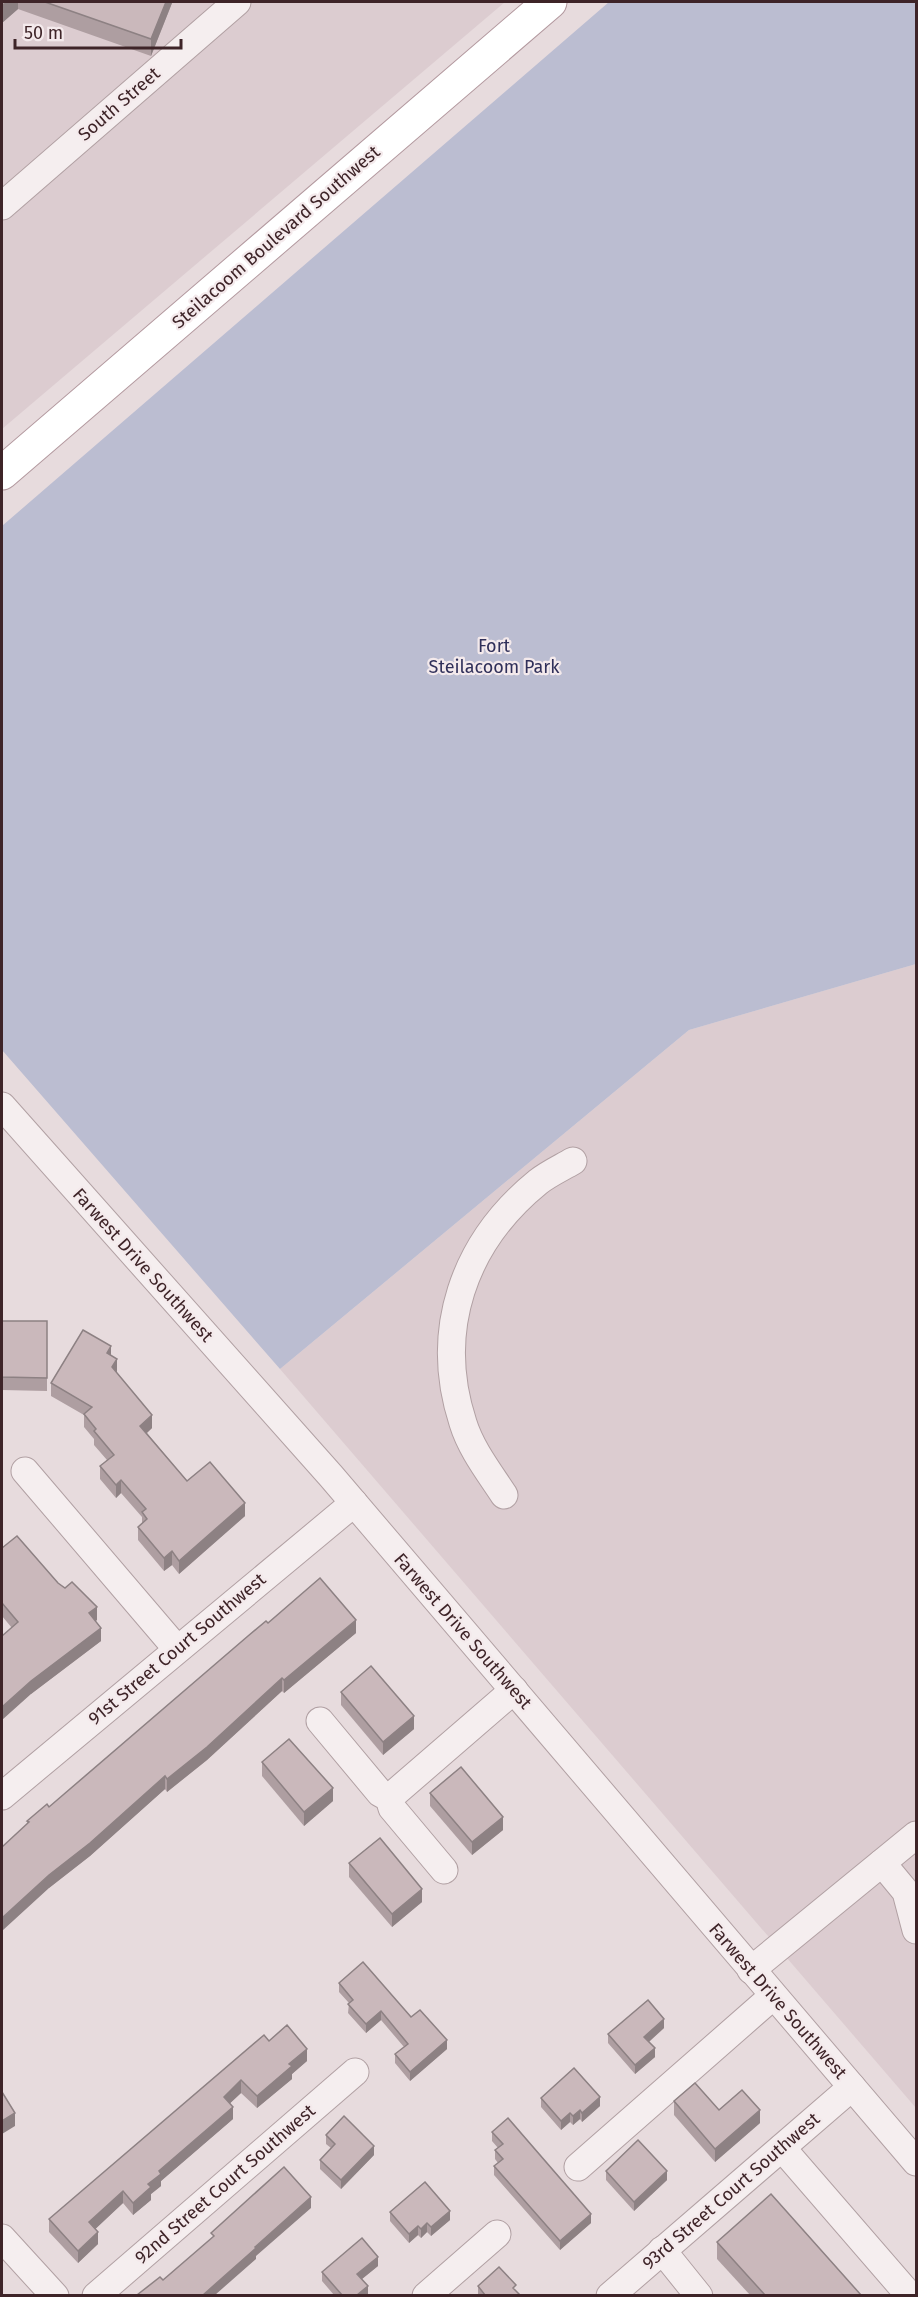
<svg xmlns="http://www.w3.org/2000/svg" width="918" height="2297" font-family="'Fira Sans',sans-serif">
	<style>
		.built { fill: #dcccd0 }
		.green { fill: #bbbdd1 }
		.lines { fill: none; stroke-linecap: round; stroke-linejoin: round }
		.minor-casing { stroke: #b1a0a3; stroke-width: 29 }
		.major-casing { stroke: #b3999f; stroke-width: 35 }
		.minor { stroke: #f5eeef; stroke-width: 27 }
		.major { stroke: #fff; stroke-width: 33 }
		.wall { fill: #ae9ea1 }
		.shaded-wall { fill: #8d8183 }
		.building { fill: #cab8bb; stroke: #8d8183; stroke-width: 1.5 }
		.labels { text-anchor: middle; stroke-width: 4.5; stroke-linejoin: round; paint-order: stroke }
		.street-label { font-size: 18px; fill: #3e2428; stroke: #f4eaec }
		.park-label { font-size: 18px; fill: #30305a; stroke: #f4eaec }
	</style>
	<rect width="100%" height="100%" fill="#e7dbdd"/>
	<g class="built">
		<polygon points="2,2 505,2 2,429"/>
		<polygon points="916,964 916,2108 280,1369 689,1030"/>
	</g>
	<polygon class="green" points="609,2 916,2 916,964 689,1030 280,1369 2,1050 2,526"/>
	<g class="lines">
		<defs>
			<g id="minor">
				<polyline points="2,206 237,2"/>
				<polyline points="2,1106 331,1476 916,2162"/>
				<polyline points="25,1471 177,1649"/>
				<path d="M504 1495C489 1472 471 1449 463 1423 433 1331 463 1243 538 1182 548 1174 561 1168 573 1161"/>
				<polyline points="320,1721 380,1793 389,1798 392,1808 444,1870"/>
				<polyline points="2,1796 354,1503"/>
				<polyline points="389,1798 514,1690"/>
				<polyline points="882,1863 906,1892 916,1930"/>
				<polyline points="751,1970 916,1835"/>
				<polyline points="782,2148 910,2296"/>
				<polyline points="578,2167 773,1996"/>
				<polyline points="2,2238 55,2296"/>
				<polyline points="662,2250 699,2296"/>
				<polyline points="96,2296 355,2072"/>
				<polyline points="426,2296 497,2234"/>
				<polyline points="610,2296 852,2087"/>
			</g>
			<polyline id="major" points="2,473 550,2"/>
		</defs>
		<use href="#minor" class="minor-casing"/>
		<use href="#major" class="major-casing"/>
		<use href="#minor" class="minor"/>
		<use href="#major" class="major"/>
	</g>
	<g class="wall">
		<polygon points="2,2 172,2 172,3 151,56 18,9 2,23"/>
		<polygon points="2,1321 47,1321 47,1391 2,1390"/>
		<polygon points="111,1355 116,1372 152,1428 147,1433 187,1481 245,1516 179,1574 172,1565 164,1571 138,1540 138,1527 142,1524 142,1517 121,1493 116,1498 100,1479 100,1466 107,1460 94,1445 94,1439 84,1427 84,1415 51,1396 51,1383"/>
		<polygon points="2,1548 58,1583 97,1620 95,1621 101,1641 31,1694 12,1628 2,1616"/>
		<polygon points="268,1623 356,1633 284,1693 282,1691 207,1760 167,1792 165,1789 90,1856 49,1888 27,1824 27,1821 49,1807"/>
		<polygon points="341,1692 414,1729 383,1755 341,1705"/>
		<polygon points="262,1762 333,1801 304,1826 262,1776"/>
		<polygon points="430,1793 503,1830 472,1855 430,1806"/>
		<polygon points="349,1863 422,1902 392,1927 349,1877"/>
		<polygon points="339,1983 411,2017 447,2049 410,2081 395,2063 395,2054 404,2047 381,2020 366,2033 348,2013 349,2003 339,1992"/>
		<polygon points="664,2028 649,2042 655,2057 635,2074 608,2043 608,2034"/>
		<polygon points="269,2041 307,2061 292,2074 292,2079 257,2108 241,2093 230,2103 233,2119 161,2181 161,2186 151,2194 151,2200 133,2215 123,2203 95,2229 98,2244 78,2263 49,2232 49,2219"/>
		<polygon points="541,2098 600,2106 582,2122 580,2119 573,2125 570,2122 561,2130 541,2107"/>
		<polygon points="674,2101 719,2110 760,2123 715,2162 674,2115"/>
		<polygon points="492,2132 591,2223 560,2250 494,2175 494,2166 498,2163 495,2159 495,2150 498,2148 492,2141"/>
		<polygon points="326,2135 374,2155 341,2189 320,2169 320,2160 331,2148 326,2144"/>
		<polygon points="606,2171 667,2180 634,2211 606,2180"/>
		<polygon points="390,2212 450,2220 431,2236 427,2232 421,2238 418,2235 409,2243 390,2221"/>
		<polygon points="717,2242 861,2295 750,2295 717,2259"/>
		<polygon points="378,2266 362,2279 367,2295 334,2295 322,2281 322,2272"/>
		<polygon points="478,2286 516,2291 520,2295 478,2295"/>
	</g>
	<g class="shaded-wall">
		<polygon points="6,2 18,2 18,9 2,23 2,5"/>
		<polygon points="166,2 172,2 172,3 151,56 151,39"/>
		<polygon points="111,1346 111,1359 107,1353"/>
		<polygon points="117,1359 117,1372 112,1380 112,1367"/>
		<polygon points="152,1415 152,1428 140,1439 140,1426"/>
		<polygon points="121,1480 121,1493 116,1498 116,1485"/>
		<polygon points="245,1503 245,1516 179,1574 179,1561"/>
		<polygon points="172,1551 172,1565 164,1571 164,1558"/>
		<polygon points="97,1607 97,1620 89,1626 89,1613"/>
		<polygon points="356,1620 356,1633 284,1693 284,1680"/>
		<polygon points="101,1628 101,1641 31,1694 2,1720 2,1707 31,1681"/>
		<polygon points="282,1678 282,1691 207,1760 167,1792 167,1779"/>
		<polygon points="414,1716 414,1729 383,1755 383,1742"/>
		<polygon points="165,1776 165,1789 90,1856 49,1888 2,1931 2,1918 49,1875"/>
		<polygon points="333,1788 333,1801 304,1826 304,1812"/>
		<polygon points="503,1817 503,1830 472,1855 472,1842"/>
		<polygon points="422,1889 422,1902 392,1927 392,1914"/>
		<polygon points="381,2011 381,2020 366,2033 366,2024"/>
		<polygon points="664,2019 664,2028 644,2046 644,2037"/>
		<polygon points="447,2040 447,2049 410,2081 410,2072"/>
		<polygon points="655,2048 655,2057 635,2074 635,2065"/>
		<polygon points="307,2049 307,2061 292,2074 292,2079 257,2108 257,2096 289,2064"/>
		<polygon points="241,2080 241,2093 224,2109 224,2097"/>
		<polygon points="600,2097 600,2106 582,2122 582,2113"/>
		<polygon points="233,2107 233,2119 161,2181 161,2186 151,2194 151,2200 133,2215 133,2203 159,2171"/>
		<polygon points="580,2110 580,2119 573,2125 573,2116"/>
		<polygon points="760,2110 760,2123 715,2162 715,2149"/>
		<polygon points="15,2113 15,2126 2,2134 2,2121"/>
		<polygon points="570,2113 570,2122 561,2130 561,2121"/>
		<polygon points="374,2146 374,2155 341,2189 341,2180"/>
		<polygon points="667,2171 667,2180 634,2211 634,2202"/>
		<polygon points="123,2191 123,2203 89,2235 89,2222"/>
		<polygon points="311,2197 311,2208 256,2256 256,2259 215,2295 203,2295 255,2247"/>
		<polygon points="450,2211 450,2220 431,2236 431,2227"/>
		<polygon points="591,2214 591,2223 560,2250 560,2241"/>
		<polygon points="427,2223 427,2232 421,2238 421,2229"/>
		<polygon points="418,2226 418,2235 409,2243 409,2234"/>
		<polygon points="98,2232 98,2244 78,2263 78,2251"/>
		<polygon points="378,2257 378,2266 357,2283 357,2274"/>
		<polygon points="368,2286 368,2295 357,2295"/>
	</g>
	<g class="building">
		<polygon points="45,2 166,2 151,39"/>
		<polygon points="2,1321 47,1321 47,1378 2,1377"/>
		<polygon points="83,1330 111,1346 107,1353 117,1359 112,1367 152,1415 140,1426 187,1481 210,1462 245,1503 179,1561 172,1551 164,1558 138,1527 147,1519 142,1512 146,1509 121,1480 116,1485 100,1466 114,1455 94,1431 96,1429 84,1414 92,1407 51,1383"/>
		<polygon points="17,1536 58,1583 65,1588 72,1582 97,1607 89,1613 101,1628 31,1681 2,1707 2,1636 18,1622 2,1603 2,1548"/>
		<polygon points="320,1578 356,1620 284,1680 282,1678 207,1747 167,1779 165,1776 90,1843 49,1875 2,1918 2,1847 29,1822 27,1821 47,1804 49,1807 248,1636 266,1621 268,1623"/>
		<polygon points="371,1666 414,1716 383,1742 341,1692"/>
		<polygon points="289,1739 333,1788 304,1812 262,1762"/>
		<polygon points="461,1767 503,1817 472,1842 430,1793"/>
		<polygon points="380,1838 422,1889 392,1914 349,1863"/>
		<polygon points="363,1962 411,2017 420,2010 447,2040 410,2072 395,2054 408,2044 381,2011 366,2024 348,2004 353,2000 339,1983"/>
		<polygon points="648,2000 664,2019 644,2037 655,2048 635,2065 608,2034"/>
		<polygon points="287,2025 307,2049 289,2064 292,2066 257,2096 241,2080 224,2097 233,2107 159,2171 161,2174 148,2184 151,2187 133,2203 123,2191 89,2222 98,2232 78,2251 49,2219 264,2035 269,2041"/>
		<polygon points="574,2068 600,2097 582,2113 580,2110 573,2116 570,2113 561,2121 541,2098"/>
		<polygon points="695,2083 719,2110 742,2090 760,2110 715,2149 674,2101"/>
		<polygon points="2,2092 15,2113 2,2121"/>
		<polygon points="344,2116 374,2146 341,2180 320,2160 335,2144 326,2135"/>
		<polygon points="508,2118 591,2214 560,2241 494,2166 503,2159 495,2150 503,2144 492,2132"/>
		<polygon points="638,2140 667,2171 634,2202 606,2171"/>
		<polygon points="284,2167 311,2197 255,2247 256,2248 203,2295 137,2295 160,2277 163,2280 214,2236 211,2233"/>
		<polygon points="425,2182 450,2211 431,2227 427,2223 421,2229 418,2226 409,2234 390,2212"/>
		<polygon points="771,2194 861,2295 765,2295 717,2242"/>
		<polygon points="362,2238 378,2257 357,2274 368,2286 357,2295 342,2295 322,2272"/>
		<polygon points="499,2267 516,2285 513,2288 520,2295 485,2295 478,2286"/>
	</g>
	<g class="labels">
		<g class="street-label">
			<text transform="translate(119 104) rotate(-41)" y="6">South Street</text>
			<text transform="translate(276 237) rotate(-41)" y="6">Steilacoom Boulevard Southwest</text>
			<text transform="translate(143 1265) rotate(48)" y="6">Farwest Drive Southwest</text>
			<text transform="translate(463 1631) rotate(49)" y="6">Farwest Drive Southwest</text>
			<text transform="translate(177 1649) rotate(-40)" y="6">91st Street Court Southwest</text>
			<text transform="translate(778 2001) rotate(49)" y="6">Farwest Drive Southwest</text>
			<text transform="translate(225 2184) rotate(-41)" y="6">92nd Street Court Southwest</text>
			<text transform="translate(731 2191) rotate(-41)" y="6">93rd Street Court Southwest</text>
		</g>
		<g class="park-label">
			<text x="494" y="652">Fort<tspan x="494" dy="21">Steilacoom Park</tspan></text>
		</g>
	</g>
	<rect width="918" height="2297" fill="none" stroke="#3e2428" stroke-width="6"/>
	<path d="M15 39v9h166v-9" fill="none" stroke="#3e2428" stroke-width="3"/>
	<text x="24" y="39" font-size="18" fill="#3e2428" stroke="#f4eaec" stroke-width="4.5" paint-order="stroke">50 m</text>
</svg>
